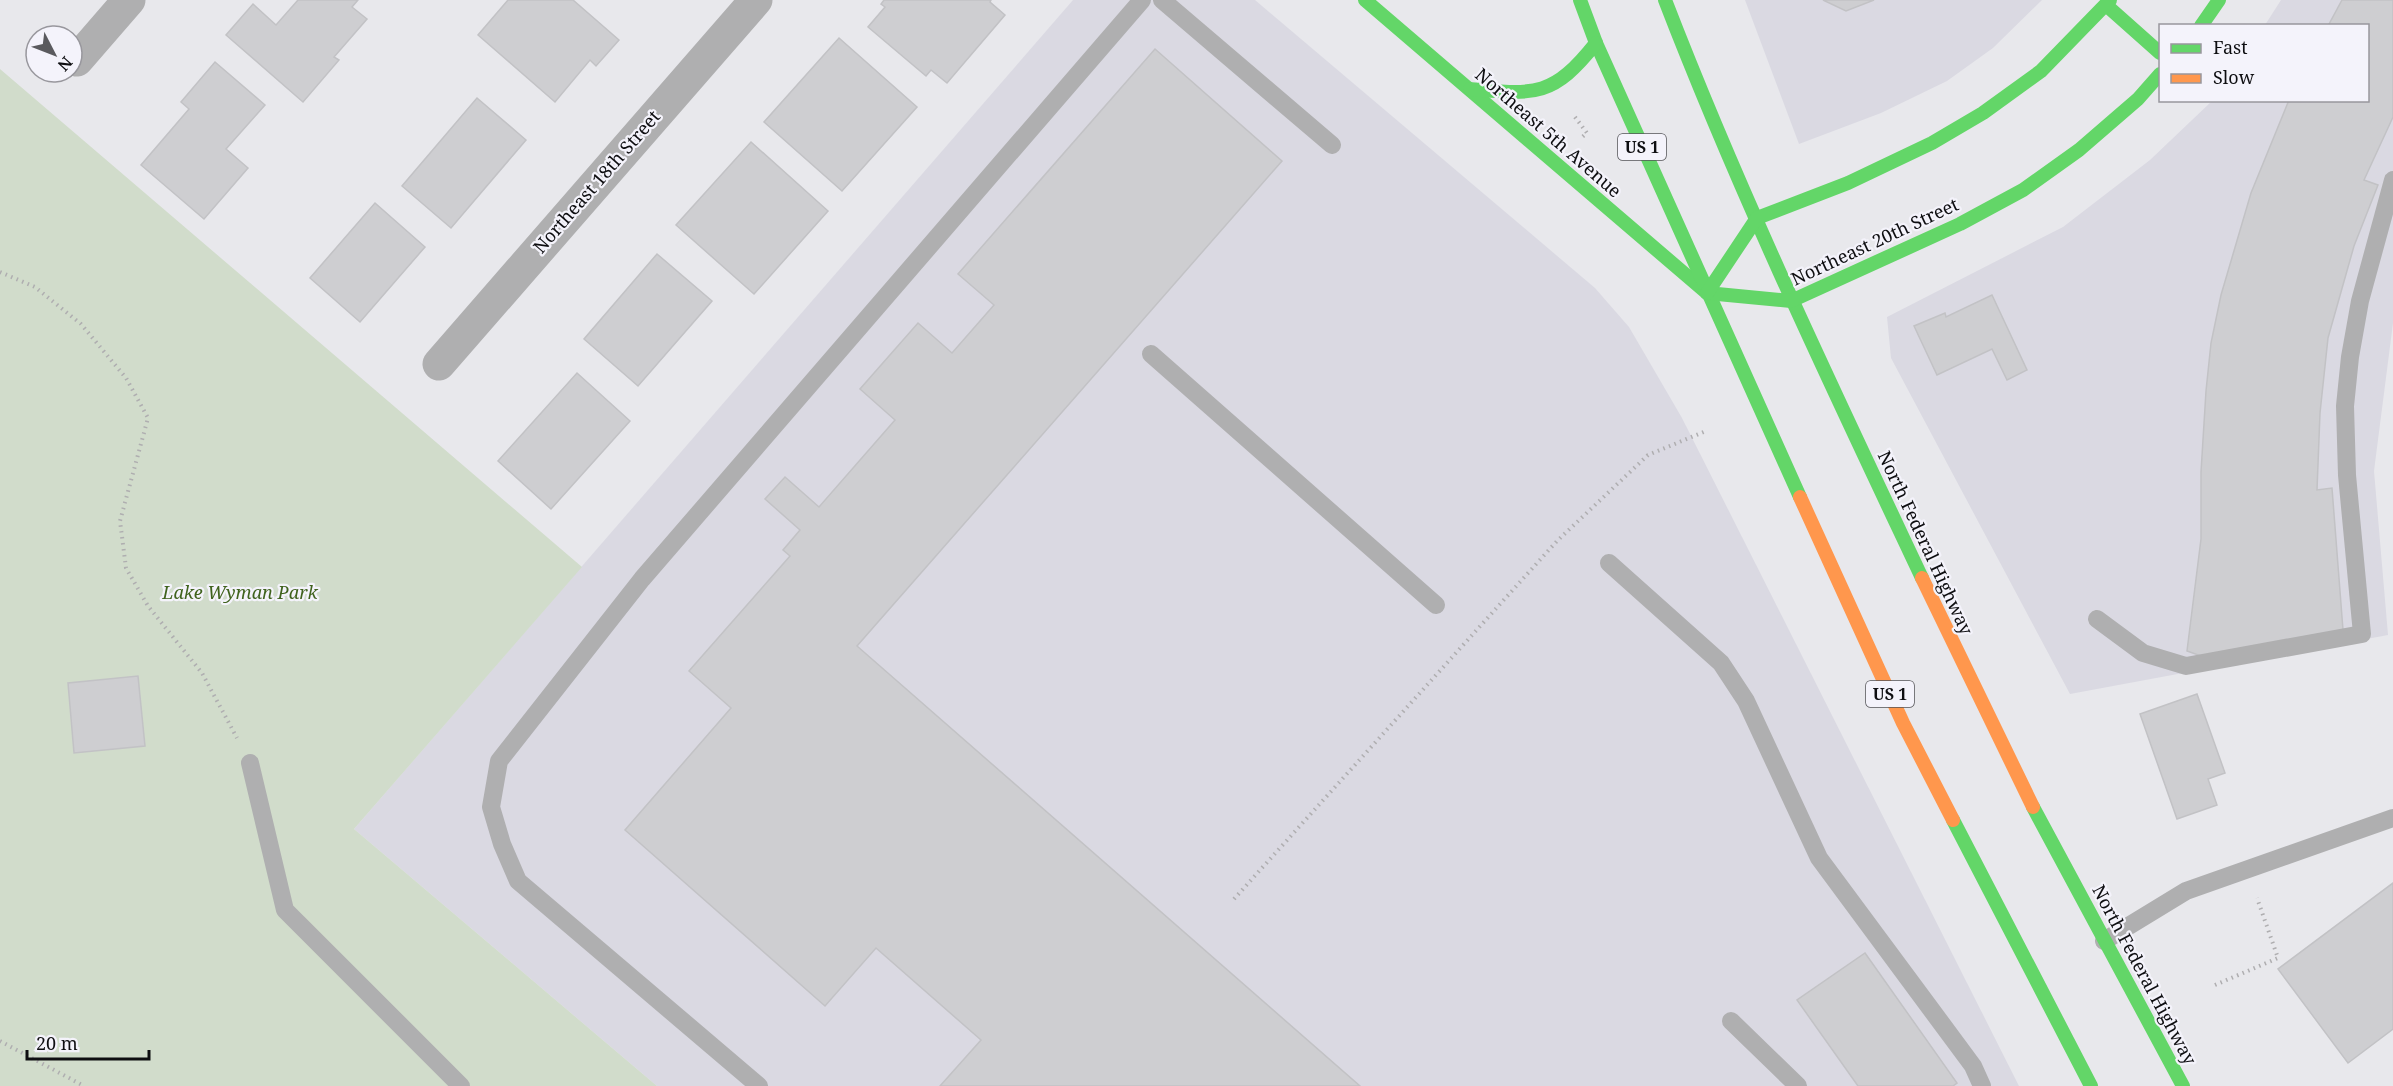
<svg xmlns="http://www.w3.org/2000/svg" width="2393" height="1086" font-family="'Noto Serif',serif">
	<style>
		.built { fill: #dad9e2 }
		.green { fill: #d1dccb }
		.building { fill: #ceced1; stroke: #c2c2c5; stroke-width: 1.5 }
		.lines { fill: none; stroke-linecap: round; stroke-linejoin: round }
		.path { stroke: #afaeb0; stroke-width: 4; stroke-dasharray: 1.5 4.5; stroke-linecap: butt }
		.lane { stroke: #afafb0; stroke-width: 18 }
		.street { stroke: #afafb0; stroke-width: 33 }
		.fast { stroke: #63d668; stroke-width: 14 }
		.slow { stroke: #ff974d; stroke-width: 14 }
		.labels { text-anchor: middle; stroke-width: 4.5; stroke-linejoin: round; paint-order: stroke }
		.shield { fill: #f4f3fb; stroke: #535357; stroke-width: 1.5 }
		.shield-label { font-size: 16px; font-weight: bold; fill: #0e0e11 }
		.street-label { font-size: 18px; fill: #0e0e11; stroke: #f4f3fb }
		.park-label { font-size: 18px; font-style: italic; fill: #40631e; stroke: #f4f3fb }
	</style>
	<rect width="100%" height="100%" fill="#e8e8ec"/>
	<g class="built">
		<polygon points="1073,0 1255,0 1595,288 1629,327 1682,418 2019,1086 657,1086 354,829"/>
		<polygon points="1745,0 2042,0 1993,48 1947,81 1881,113 1799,144"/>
		<polygon points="2281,0 2393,0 2393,323 2374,471 2388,635 2070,694 1891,358 1887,317 2063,227 2150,160 2212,101 2368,100 2368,26 2265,25"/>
	</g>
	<polygon class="green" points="0,69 582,567 354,829 657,1086 0,1086"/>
	<g class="building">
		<polygon points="298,0 358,0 352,7 367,19 334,57 339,60 303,102 226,35 253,4 276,25"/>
		<polygon points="508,0 573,0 619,40 596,66 590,60 555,102 478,35"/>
		<polygon points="884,0 991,0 990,2 1005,15 947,83 931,70 926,76 868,27 885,7 881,4"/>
		<polygon points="1823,0 1874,0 1846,11"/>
		<polygon points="2342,0 2393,0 2393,117 2364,180 2378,185 2354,246 2328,338 2320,413 2317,490 2332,488 2343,630 2201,656 2187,651 2201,539 2201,472 2206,391 2211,343 2221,295 2251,193 2289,100 2368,100 2368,26 2328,26"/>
		<polygon points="839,38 917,107 842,191 764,122"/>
		<polygon points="1155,49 1282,161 857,646 1360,1086 940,1086 981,1040 876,948 825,1006 625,830 731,708 689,671 790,556 783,550 800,530 765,499 785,477 819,507 895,420 860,389 918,323 952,353 994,305 958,274"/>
		<polygon points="215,62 265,105 226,149 248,168 204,219 141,165 189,109 181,102"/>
		<polygon points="477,98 526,140 451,228 402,186"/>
		<polygon points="751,142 828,211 754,294 676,225"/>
		<polygon points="375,203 425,247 360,322 310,278"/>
		<polygon points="657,254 712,301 638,386 584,339"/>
		<polygon points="1992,295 2027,370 2007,380 1992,349 1937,375 1914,326 1945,313 1946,317"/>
		<polygon points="577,373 630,421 551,509 498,461"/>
		<polygon points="138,676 145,746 74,753 68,683"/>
		<polygon points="2197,694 2225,773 2208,779 2217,805 2177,819 2140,714"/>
		<polygon points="2393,883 2393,1029 2348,1063 2278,969"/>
		<polygon points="1865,953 1957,1083 1953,1086 1858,1086 1797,1000"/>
	</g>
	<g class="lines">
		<g class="path">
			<polyline points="1575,117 1587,133 1581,138"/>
			<polyline points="0,272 35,287 81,324 126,378 148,418 120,521 126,568 148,606 202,673 237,738"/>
			<polyline points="1234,899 1557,541 1648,455 1706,431"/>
			<polyline points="2215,985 2278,958 2257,898"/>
			<polyline points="0,1041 84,1086"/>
		</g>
		<g class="lane">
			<polyline points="1162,0 1332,145"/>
			<polyline points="1151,354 1436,605"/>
			<polyline points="1609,563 1721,663 1746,701 1819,858 1973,1066 1982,1086"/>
			<polyline points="2097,619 2143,653 2186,666 2362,634 2347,475 2345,406 2350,357 2360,301 2393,180"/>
			<polyline points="250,763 285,910 461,1086"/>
			<polyline points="2104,941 2186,891 2393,818"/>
			<polyline points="1731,1021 1798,1086"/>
			<polyline points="759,1086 518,881 502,844 491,807 499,761 642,579 1142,0"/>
		</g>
		<g class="street">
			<polyline points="77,60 129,0"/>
			<polyline points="439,364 756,0"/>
		</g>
		<g class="fast">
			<polyline points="1365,0 1707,293"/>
			<polyline points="1580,0 1596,43 1800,497"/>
			<path d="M1665 0C1741 197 1832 387 1922 578"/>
			<polyline points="2106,5 2160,53"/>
			<polyline points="2201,26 2219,0"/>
			<path d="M1470 89C1536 95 1553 97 1596 43"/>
			<polyline points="1707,293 1791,301 1960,224 2023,190 2079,150 2138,99 2160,74"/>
			<polyline points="1707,293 1757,218 1848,183 1932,143 1983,113 2041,71 2110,0"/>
			<polyline points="2033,807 2183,1086"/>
			<polyline points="1953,820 2091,1086"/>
		</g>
		<g class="slow">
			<polyline points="1800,497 1903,723 1953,820"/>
			<polyline points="1922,578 2033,807"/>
		</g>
	</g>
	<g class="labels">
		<g class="shield">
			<rect x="1618" y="134" width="48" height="26" rx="4.5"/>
			<rect x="1866" y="681" width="48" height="26" rx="4.5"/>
		</g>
		<g class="shield-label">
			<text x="1642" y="153">US 1</text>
			<text x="1890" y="700">US 1</text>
		</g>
		<g class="street-label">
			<text transform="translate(1548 133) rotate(41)" y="6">Northeast 5th Avenue</text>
			<text transform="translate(597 182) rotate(-49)" y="6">Northeast 18th Street</text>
			<text transform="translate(1875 242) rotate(-25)" y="6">Northeast 20th Street</text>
			<text transform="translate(1925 543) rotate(65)" y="6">North Federal Highway</text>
			<text transform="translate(2144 975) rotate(62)" y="6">North Federal Highway</text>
		</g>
		<g class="park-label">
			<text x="240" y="599">Lake Wyman Park</text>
		</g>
	</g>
	<rect x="2159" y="24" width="210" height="78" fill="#f4f3fb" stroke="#98979d" stroke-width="1.5"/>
	<rect x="2171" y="44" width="30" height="9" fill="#63d668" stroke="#98979d" stroke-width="1.5"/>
	<text x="2213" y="54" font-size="18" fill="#0e0e11">Fast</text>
	<rect x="2171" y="74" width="30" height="9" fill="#ff974d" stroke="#98979d" stroke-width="1.5"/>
	<text x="2213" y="84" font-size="18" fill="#0e0e11">Slow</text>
	<g transform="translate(54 54) rotate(132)"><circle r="28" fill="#f4f3fb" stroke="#98979d" stroke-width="1.5"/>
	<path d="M0-4.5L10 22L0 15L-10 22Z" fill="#5a5a5e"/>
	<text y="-9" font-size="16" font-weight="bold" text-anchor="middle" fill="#0e0e11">N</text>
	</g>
	<path d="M27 1050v9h122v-9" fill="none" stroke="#0e0e11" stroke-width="3"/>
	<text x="36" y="1050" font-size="18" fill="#0e0e11" stroke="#f4f3fb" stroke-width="4.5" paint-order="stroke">20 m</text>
</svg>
